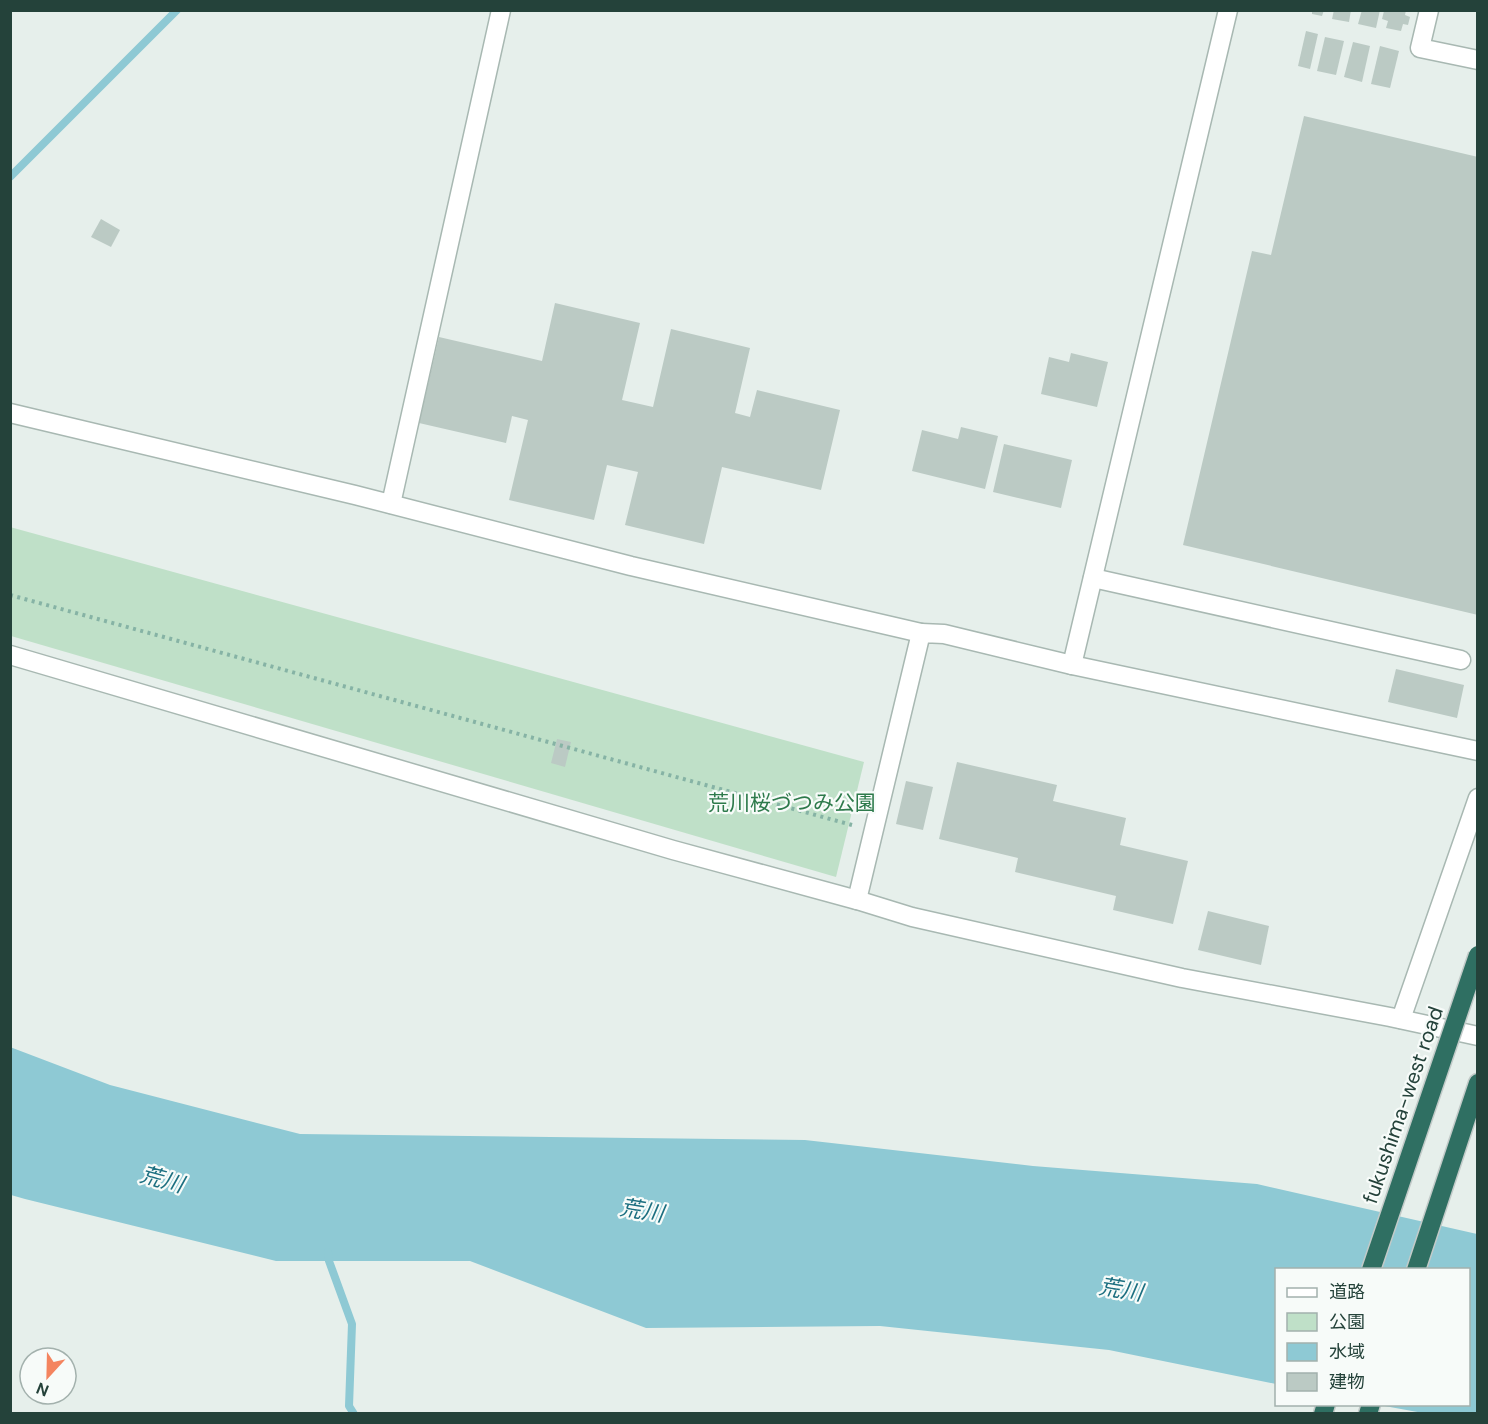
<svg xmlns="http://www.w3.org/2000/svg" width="1488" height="1424" font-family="'DM Sans','Noto Sans JP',sans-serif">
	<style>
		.green { fill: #bfe0c8 }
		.water { fill: #8ec9d4 }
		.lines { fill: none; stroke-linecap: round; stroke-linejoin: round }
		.stream { stroke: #8ec9d4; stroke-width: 8 }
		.building { fill: #bbcac4 }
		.minor-casing { stroke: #a8b8b2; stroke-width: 21 }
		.highway-casing { stroke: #c2cac8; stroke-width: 21 }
		.path { stroke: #86b3a5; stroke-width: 4; stroke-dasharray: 3 4.5; stroke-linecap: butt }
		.minor { stroke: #fff; stroke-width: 18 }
		.highway { stroke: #2f6f62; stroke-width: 18 }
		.highway-bridge-casing { stroke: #c2cac8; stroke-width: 21; stroke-linecap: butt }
		.highway-bridge { stroke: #2f6f62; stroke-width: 18 }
		.labels { text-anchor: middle; stroke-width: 4.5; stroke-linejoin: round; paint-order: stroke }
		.park-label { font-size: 21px; fill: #2d7a4b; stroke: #f7fbf9 }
		.street-label { font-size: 21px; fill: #24423a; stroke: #f7fbf9 }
		.water-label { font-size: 22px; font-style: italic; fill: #1c6f80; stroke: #f7fbf9 }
	</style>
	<rect width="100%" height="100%" fill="#e6efeb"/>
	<polygon class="green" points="10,527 864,762 836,877 11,636"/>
	<polygon class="water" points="10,1047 110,1085 300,1134 805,1140 1033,1166 1257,1184 1477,1234 1477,1413 1423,1413 1379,1405 1468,1404 1468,1270 1276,1270 1276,1384 1109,1350 880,1326 646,1328 470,1261 276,1261 25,1199 11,1195"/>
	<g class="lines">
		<g class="stream">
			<polyline points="10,177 177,10"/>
			<polyline points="328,1252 329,1261 352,1324 349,1406 354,1414"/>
		</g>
	</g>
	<g class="building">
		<polygon points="1312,10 1324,10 1322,16 1312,14"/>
		<polygon points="1334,10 1351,10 1349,22 1332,19"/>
		<polygon points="1362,10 1380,10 1376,28 1358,24"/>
		<polygon points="1390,10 1406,10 1405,15 1410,17 1408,25 1403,24 1401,31 1386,28 1388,21 1382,19 1384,11 1390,12"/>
		<polygon points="1306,31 1318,34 1310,69 1298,66"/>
		<polygon points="1325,37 1344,41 1336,75 1317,71"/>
		<polygon points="1353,42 1370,46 1362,82 1344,77"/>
		<polygon points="1380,46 1399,51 1390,88 1371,84"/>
		<polygon points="1304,116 1478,157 1478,615 1183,545 1252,251 1271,255"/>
		<polygon points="101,219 120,230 111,247 91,237"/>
		<polygon points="555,303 640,323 622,400 653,407 671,329 750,348 735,413 750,417 757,390 840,410 821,490 722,467 704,544 625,525 638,472 607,465 594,520 509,500 528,420 512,416 506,443 419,423 439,337 542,361"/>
		<polygon points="1071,353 1108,362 1097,407 1041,394 1049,357 1069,362"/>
		<polygon points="961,427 998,436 985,489 912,471 922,430 958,439"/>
		<polygon points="1004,444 1072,460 1061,508 993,492"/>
		<polygon points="1396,669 1464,685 1457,718 1388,702"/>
		<polygon points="557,739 571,742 565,767 551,763"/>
		<polygon points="957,762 1057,785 1053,801 1126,818 1120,845 1188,861 1173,924 1113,910 1116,896 1015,872 1018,858 939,839"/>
		<polygon points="906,781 933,787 923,830 896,824"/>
		<polygon points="1208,911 1269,926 1261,965 1198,950"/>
	</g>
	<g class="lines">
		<defs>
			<g id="minor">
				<polyline points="1429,10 1420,48 1478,60"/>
				<polyline points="10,413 355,495 631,566 921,633"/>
				<polyline points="391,504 501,10"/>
				<polyline points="1093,578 1461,660"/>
				<polyline points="10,655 673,850 857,900 912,917 1182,978 1390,1017 1478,1036"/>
				<polyline points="1072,665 1228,10"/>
				<polyline points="857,900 921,633 944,634 1072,665 1478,751"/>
				<polyline points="1401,1019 1478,798"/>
			</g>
			<g id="highway">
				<polyline points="1416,1270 1478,1083"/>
				<polyline points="1323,1414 1326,1404"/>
				<polyline points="1368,1414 1371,1404"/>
			</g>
		</defs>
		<use href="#minor" class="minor-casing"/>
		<use href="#highway" class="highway-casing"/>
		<polyline class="path" points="10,595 852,825"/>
		<use href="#minor" class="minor"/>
		<use href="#highway" class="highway"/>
		<defs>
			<polyline id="highway-bridge" points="1371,1270 1478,955"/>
		</defs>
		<use href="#highway-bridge" class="highway-bridge-casing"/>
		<use href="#highway-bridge" class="highway-bridge"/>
	</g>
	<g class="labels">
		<g class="park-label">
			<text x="792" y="810">荒川桜づつみ公園</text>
		</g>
		<g class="street-label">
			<text transform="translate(1403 1105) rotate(-71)" y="7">fukushima-west road</text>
		</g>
		<g class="water-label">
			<text transform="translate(162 1179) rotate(15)" y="8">荒川</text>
			<text transform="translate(642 1210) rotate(9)" y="8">荒川</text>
			<text transform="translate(1121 1289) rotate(9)" y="8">荒川</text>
		</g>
	</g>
	<rect width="1488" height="1424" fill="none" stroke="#24423a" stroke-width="24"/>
	<rect x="1275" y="1268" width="195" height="138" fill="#f7fbf9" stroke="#a3b1ad" stroke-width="1.5"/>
	<rect x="1287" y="1288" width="30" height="9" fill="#ffffff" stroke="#a3b1ad" stroke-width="1.5"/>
	<text x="1329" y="1298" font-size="18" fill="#24423a">道路</text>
	<rect x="1287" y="1313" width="30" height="18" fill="#bfe0c8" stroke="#a3b1ad" stroke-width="1.5"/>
	<text x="1329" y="1328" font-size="18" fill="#24423a">公園</text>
	<rect x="1287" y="1343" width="30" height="18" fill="#8ec9d4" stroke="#a3b1ad" stroke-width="1.5"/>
	<text x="1329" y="1358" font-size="18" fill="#24423a">水域</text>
	<rect x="1287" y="1373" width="30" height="18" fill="#bbcac4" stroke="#a3b1ad" stroke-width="1.5"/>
	<text x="1329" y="1388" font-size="18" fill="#24423a">建物</text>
	<g transform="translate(48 1376) rotate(202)"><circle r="28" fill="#f7fbf9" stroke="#a3b1ad" stroke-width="1.5"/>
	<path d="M0-4.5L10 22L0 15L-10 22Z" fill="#f4845f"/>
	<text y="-9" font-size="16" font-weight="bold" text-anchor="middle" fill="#24423a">N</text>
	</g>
</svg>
